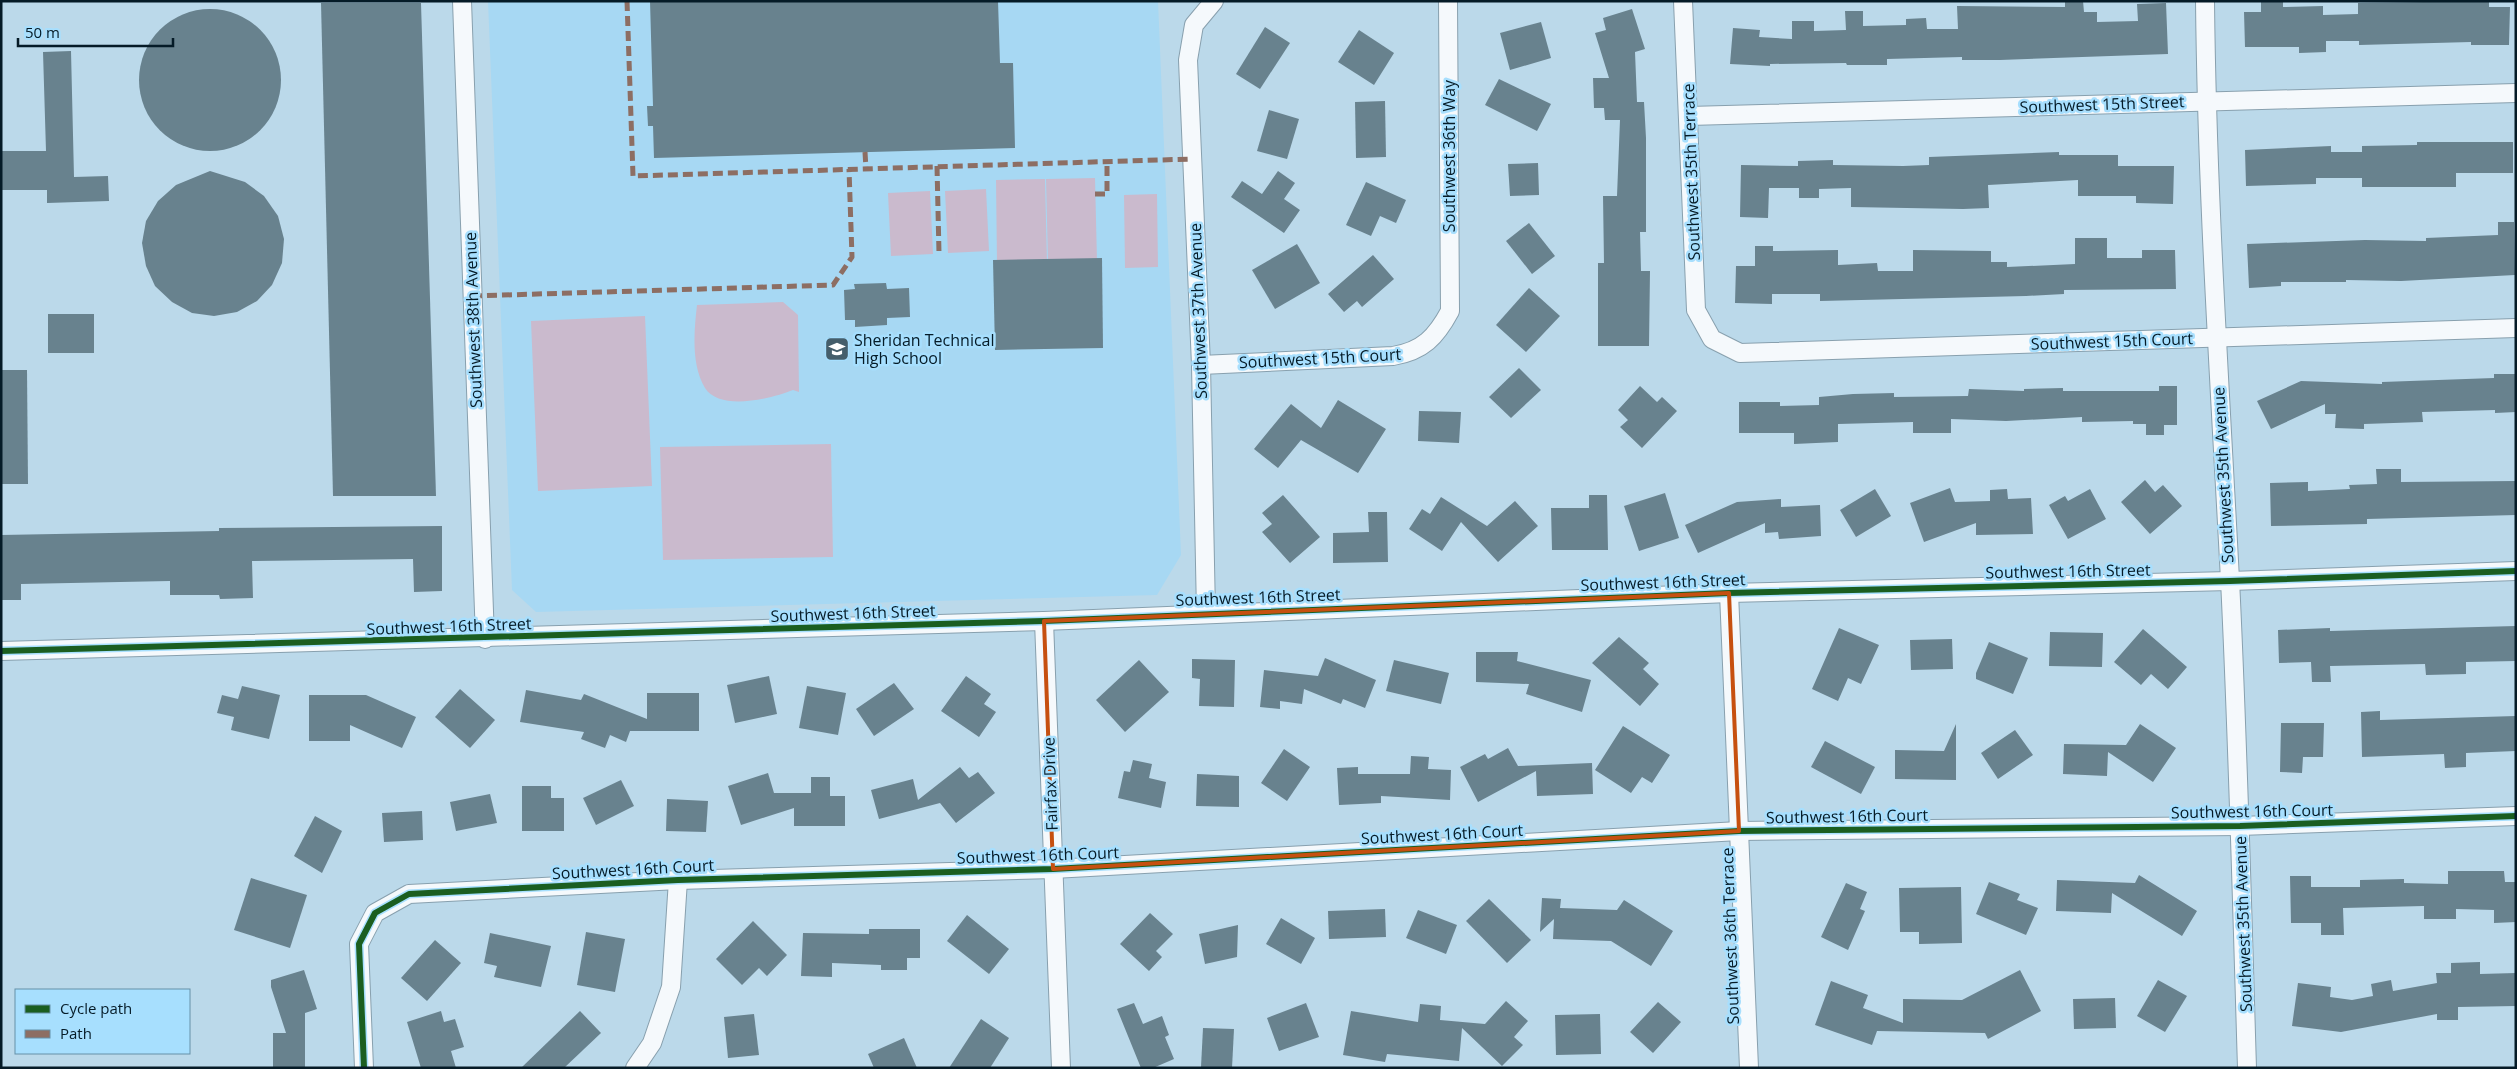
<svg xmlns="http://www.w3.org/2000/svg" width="2517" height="1069" font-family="'Open Sans',sans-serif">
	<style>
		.built { fill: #a7d8f3 }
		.green { fill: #cabacd }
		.building { fill: #68828e }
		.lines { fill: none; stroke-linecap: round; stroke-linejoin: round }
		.minor-casing { stroke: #88a0ae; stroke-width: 20 }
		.minor { stroke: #f5f9fc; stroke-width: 18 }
		.quiet { stroke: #8d6e63; stroke-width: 5; stroke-dasharray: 10 5; stroke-linecap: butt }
		.cycleway-casing { stroke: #a7dffe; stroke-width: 9 }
		.cycleway { stroke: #1b5e20; stroke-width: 6 }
		.marked { fill: none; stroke: #c65010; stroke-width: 4; stroke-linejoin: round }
		.labels { text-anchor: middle; stroke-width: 5; stroke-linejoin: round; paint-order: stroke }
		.street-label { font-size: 16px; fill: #051b27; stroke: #a7dffe }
		.poi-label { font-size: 16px; fill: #051b27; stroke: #a7dffe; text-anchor: start }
	</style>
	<rect width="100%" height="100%" fill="#bbd9ea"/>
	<polygon class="built" points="488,1 1158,1 1181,555 1157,595 536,612 512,590"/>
	<g class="green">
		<polygon points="1095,178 1097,261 1048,262 1046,179"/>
		<polygon points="1045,179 1047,262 997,263 996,180"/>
		<polygon points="986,189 989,251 948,253 945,191"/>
		<polygon points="930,191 933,254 891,256 888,193"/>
		<polygon points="1157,194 1158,267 1125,268 1124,195"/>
		<path d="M783 302 798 315 799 392 793 390C773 398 720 412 705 388 691 365 694 331 697 305Z"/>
		<polygon points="645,316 652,486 538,491 531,321"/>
		<polygon points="831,444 833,557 663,560 660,447"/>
	</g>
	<g class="building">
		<polygon points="650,1 998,1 1000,63 1013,63 1015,148 654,158 653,126 648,126 647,106 653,106"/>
		<polygon points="2065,1 2083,1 2084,12 2097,12 2097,22 2138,21 2137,4 2166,3 2168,54 2000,60 1962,60 1962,57 1887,59 1887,65 1847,65 1846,63 1770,64 1770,66 1730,64 1733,28 1760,30 1759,37 1792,39 1792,21 1814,21 1814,31 1846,30 1845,11 1863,11 1863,26 1906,25 1906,19 1926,18 1927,29 1958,29 1957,6 2065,7"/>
		<polygon points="2261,1 2283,1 2283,7 2323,6 2323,15 2358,14 2358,3 2489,1 2489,7 2510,7 2509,45 2471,45 2471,42 2359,45 2359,41 2326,41 2326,52 2299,53 2299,47 2245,47 2244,12 2261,12"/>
		<polygon points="321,3 421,3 436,496 333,496"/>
		<polygon points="1632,9 1645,49 1635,52 1637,102 1644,102 1646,138 1646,232 1640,232 1641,271 1650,271 1649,346 1598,346 1598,263 1604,263 1603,196 1617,196 1620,120 1605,120 1604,108 1594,108 1593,78 1609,78 1595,33 1606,30 1603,18"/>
		<circle cx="210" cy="80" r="71"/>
		<polygon points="1541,22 1551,58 1510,70 1500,33"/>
		<polygon points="1265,27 1290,43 1260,89 1236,74"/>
		<polygon points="1359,30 1394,53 1374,85 1338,62"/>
		<polygon points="71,51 74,177 108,176 109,201 47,203 47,190 1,190 1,151 46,151 43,52"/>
		<polygon points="1499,79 1551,104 1537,131 1485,105"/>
		<polygon points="1385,101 1386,157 1356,158 1355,102"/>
		<polygon points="1269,110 1299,119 1287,159 1257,151"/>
		<polygon points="2417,142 2513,142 2513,173 2456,173 2456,187 2362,187 2362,178 2316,178 2316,184 2246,186 2245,150 2331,146 2331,152 2362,152 2362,146 2417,145"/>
		<polygon points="2059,152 2059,155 2118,155 2118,166 2174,166 2173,204 2136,203 2136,196 2078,196 2078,180 1988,185 1989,208 1963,209 1851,207 1851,188 1819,189 1819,198 1799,198 1799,188 1769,188 1768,218 1740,217 1741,165 1798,166 1798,161 1833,160 1833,165 1903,166 1929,165 1929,157"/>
		<polygon points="1538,163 1539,195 1510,196 1508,164"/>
		<polygon points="210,171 245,182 264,196 278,216 284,239 282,263 272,285 257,301 237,312 214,316 192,313 172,302 155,286 146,266 142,243 146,221 158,201 176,185"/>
		<polygon points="1278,171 1295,183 1284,199 1300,210 1284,233 1231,197 1242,181 1262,194"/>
		<polygon points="1366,182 1406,200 1396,223 1380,216 1371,236 1346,225"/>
		<polygon points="2498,222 2514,222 2515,275 2401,281 2346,280 2346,282 2281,282 2281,286 2249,288 2247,244 2365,240 2426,241 2426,238 2498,235"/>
		<polygon points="1529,223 1555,256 1532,274 1506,241"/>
		<polygon points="2075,238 2107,238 2107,258 2142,258 2142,250 2175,250 2176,289 2064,290 2064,294 2026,296 1820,301 1820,294 1772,294 1772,304 1735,303 1736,266 1755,266 1755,246 1773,246 1773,251 1838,250 1838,265 1877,263 1878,271 1913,271 1913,250 1991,251 1991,262 2007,262 2007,267 2075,264"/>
		<polygon points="1297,244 1320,283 1275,309 1252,270"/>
		<polygon points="1373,255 1394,279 1362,307 1357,301 1344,312 1328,294"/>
		<polygon points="1102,258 1103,348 995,350 993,260"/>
		<polygon points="886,283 887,289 909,288 910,317 887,318 887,325 855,327 855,320 845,320 844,290 855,289 854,284"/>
		<polygon points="1529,288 1560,316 1526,352 1496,325"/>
		<rect x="48" y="314" width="46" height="39"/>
		<polygon points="1519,368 1541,390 1511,418 1489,397"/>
		<polygon points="1,370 27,370 28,484 1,484"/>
		<polygon points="2494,374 2516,374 2516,412 2495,413 2495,410 2422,412 2423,422 2364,424 2364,429 2335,428 2336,414 2325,414 2325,404 2271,429 2257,401 2301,381 2382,384 2382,382 2494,378"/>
		<polygon points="1640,386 1657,402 1662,397 1677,411 1642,448 1620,427 1628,420 1618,410"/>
		<polygon points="2159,386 2177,386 2177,425 2164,425 2164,435 2146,435 2146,424 2133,424 2133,421 2082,422 2082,417 2006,421 1951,419 1951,433 1913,433 1913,422 1838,424 1838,442 1794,444 1794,433 1739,433 1739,402 1780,402 1780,406 1819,405 1819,397 1853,394 1894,393 1894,397 1968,396 1969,389 2024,391 2024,389 2063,388 2063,391 2159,391"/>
		<polygon points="1338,400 1386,429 1358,473 1301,440 1278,468 1254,449 1291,404 1321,428"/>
		<polygon points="1419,411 1461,412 1459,443 1418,441"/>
		<polygon points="2376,469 2401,469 2401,482 2516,481 2516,515 2367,519 2367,524 2271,526 2270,483 2308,482 2308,491 2350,489 2349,485 2377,484"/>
		<polygon points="2145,480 2155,492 2163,485 2182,506 2150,534 2121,502"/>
		<polygon points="1950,488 1955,502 1990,501 1990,490 2007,489 2008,499 2031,498 2033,534 1976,535 1976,523 1924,542 1910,503"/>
		<polygon points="1875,489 1891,516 1856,537 1840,510"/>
		<polygon points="2090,489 2106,519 2068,539 2049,505 2065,496 2068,501"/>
		<polygon points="1665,493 1679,538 1639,551 1624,506"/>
		<polygon points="1283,495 1320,537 1290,563 1262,532 1272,524 1262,513"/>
		<polygon points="1589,495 1607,495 1608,550 1552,550 1551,508 1589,508"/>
		<polygon points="1441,497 1487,526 1515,501 1538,526 1498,562 1461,522 1442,551 1409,529 1422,509 1430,514"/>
		<polygon points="1781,499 1781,507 1820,505 1821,536 1779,539 1778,532 1765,533 1765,523 1698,553 1685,525 1737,502"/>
		<polygon points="1368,512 1387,512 1388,562 1333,563 1333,533 1369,532"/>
		<polygon points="442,526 442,591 414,592 413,559 252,561 253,598 220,599 219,595 170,595 170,581 21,584 21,600 1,600 1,535 219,531 219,528"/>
		<polygon points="2516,626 2516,661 2466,662 2466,674 2426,675 2425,664 2330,666 2331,682 2312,682 2311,662 2279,663 2278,630 2330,628 2330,631"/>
		<polygon points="1839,628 1879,645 1861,684 1848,678 1838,701 1812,689"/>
		<polygon points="2143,629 2187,667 2168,689 2151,674 2141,685 2114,662"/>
		<polygon points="2050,632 2103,633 2102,667 2049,666"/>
		<polygon points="1619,637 1649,663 1643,669 1659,684 1640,706 1592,663"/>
		<polygon points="1952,639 1953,669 1911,670 1910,640"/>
		<polygon points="1989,642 2028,658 2013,694 1976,679 1976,673"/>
		<polygon points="1476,652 1518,652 1517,661 1591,680 1582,712 1526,694 1529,684 1476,682"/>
		<polygon points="1325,658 1376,680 1365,708 1343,699 1341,704 1304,689 1302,704 1280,701 1280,709 1260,707 1264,670 1318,676"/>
		<polygon points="1192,659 1235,660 1234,707 1199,706 1200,679 1192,678"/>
		<polygon points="1139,660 1169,692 1125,732 1096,700"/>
		<polygon points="1394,660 1449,673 1441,704 1386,691"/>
		<polygon points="769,676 777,714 735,723 727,685"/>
		<polygon points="966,676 991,694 984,704 996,712 979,737 941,711"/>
		<polygon points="894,683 914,709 874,736 856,709"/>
		<polygon points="242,686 280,695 269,739 231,730 234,717 217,713 222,695 238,699"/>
		<polygon points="807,686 846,693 838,735 799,728"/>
		<polygon points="460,689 495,720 470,748 435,717"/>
		<polygon points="526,690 581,700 584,694 647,719 647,693 699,693 699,731 630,731 626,742 610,735 605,748 581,739 584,732 520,722"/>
		<polygon points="309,695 366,695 416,717 402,748 350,725 350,741 309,741"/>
		<polygon points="2380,711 2380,720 2516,716 2516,751 2466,753 2466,767 2445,768 2444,754 2362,757 2361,712"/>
		<polygon points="2281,723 2324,723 2323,757 2303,757 2302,773 2280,772"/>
		<polygon points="1956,724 1956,780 1895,779 1895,750 1944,751"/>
		<polygon points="2140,724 2176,748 2153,782 2108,752 2107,776 2063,774 2064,744 2126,745"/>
		<polygon points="1623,726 1670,755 1652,783 1642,777 1631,793 1595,770"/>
		<polygon points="2015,730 2033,755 1998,779 1981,753"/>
		<polygon points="1825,741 1875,767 1861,794 1811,767"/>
		<polygon points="1508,748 1518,766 1592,763 1593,794 1537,796 1536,771 1478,802 1460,767 1485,754 1488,759"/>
		<polygon points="1284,749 1310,767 1287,801 1261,783"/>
		<polygon points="1411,756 1429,757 1428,769 1451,770 1450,800 1381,796 1381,803 1339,805 1337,768 1358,767 1358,774 1410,774"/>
		<polygon points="1133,760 1152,764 1149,778 1166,782 1161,808 1118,798 1124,771 1130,772"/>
		<polygon points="960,767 969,778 978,772 995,793 956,823 940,803 879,819 871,790 913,779 918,800"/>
		<polygon points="768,773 774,793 811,793 811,777 830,777 830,796 845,796 845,826 794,826 794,808 741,825 728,786"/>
		<polygon points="1197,774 1239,776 1239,807 1196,806"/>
		<polygon points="621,780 634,806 596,825 583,798"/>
		<polygon points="522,786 551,786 551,798 564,798 564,831 522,831"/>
		<polygon points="490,794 497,823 456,831 450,802"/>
		<polygon points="667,799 708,801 706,832 666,831"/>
		<polygon points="422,811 423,840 384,842 382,813"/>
		<polygon points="315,816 342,831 322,873 294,856"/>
		<polygon points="2448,871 2504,871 2505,882 2516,882 2516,922 2494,923 2494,910 2456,909 2456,919 2424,919 2424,906 2343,908 2344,935 2321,935 2321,923 2291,923 2290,876 2311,876 2311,887 2360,887 2360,880 2404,879 2404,883 2448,884"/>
		<polygon points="2139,875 2197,911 2182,936 2112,893 2111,913 2056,911 2057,880 2135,883"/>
		<polygon points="251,878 307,895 290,948 234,930"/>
		<polygon points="1989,882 2020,894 2017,900 2038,908 2026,935 1976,914"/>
		<polygon points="1846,883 1867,892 1860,909 1865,911 1848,950 1821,937"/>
		<polygon points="1961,887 1962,943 1919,944 1919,932 1900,932 1899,888"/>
		<polygon points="1542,898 1561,899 1560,908 1617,910 1624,900 1673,931 1651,966 1611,941 1553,939 1554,919 1540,932"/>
		<polygon points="1489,899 1531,940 1507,963 1466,921"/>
		<polygon points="1385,909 1386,937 1329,939 1328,911"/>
		<polygon points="1418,910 1457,925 1446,954 1406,938"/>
		<polygon points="1150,913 1173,934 1156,951 1162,957 1149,971 1120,944"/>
		<polygon points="967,915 1009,949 989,974 947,941"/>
		<polygon points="1281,918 1315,938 1301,964 1266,944"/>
		<polygon points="753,921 787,955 767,976 759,968 742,985 716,959"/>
		<polygon points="1238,925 1237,957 1205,964 1199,934"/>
		<polygon points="869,929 920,929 920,958 907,958 907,970 881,970 881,965 832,963 832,977 801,976 803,933 869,934"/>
		<polygon points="586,932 625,939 615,992 577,985"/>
		<polygon points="490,933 551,946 541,987 494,977 497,966 484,963"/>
		<polygon points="435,940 461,963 427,1001 401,978"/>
		<polygon points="2480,962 2480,974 2516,973 2516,1006 2458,1007 2458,1020 2437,1020 2437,1014 2341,1032 2292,1026 2298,983 2331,987 2330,997 2352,1000 2373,996 2371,984 2391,980 2393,991 2437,983 2436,973 2451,973 2451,963"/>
		<polygon points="304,970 317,1009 305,1013 305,1068 273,1068 273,1033 286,1033 271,987 271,980"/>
		<polygon points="2020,970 2041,1011 1988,1039 1985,1033 1877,1031 1872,1045 1815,1025 1831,981 1868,995 1863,1008 1903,1023 1903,999 1962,1000"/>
		<polygon points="2158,980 2187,996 2165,1032 2137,1016"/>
		<polygon points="2115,998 2116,1028 2074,1029 2073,999"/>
		<polygon points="1506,1001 1528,1021 1514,1037 1523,1045 1502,1066 1462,1028 1459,1061 1387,1054 1385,1062 1343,1055 1351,1011 1418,1022 1420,1004 1441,1006 1440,1020 1485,1024"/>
		<polygon points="1658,1002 1681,1022 1653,1053 1630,1032"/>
		<polygon points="1134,1003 1143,1024 1162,1016 1169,1035 1165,1037 1174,1059 1153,1068 1141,1068 1117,1009"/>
		<polygon points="1306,1003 1319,1037 1279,1051 1267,1018"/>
		<polygon points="441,1011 444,1022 455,1019 464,1047 451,1051 456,1068 421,1068 407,1022"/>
		<polygon points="580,1011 601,1033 564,1068 521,1068"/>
		<polygon points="754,1014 759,1055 728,1058 724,1017"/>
		<polygon points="1600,1014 1601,1054 1556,1055 1555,1015"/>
		<polygon points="981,1019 1009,1038 990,1068 949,1068"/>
		<polygon points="1203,1028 1234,1029 1232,1068 1201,1067"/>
		<polygon points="904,1038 917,1068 874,1068 868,1054"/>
	</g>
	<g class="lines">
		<defs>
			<g id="minor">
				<polyline points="462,1 485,639"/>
				<polyline points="1683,1 1696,310 1712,339 1740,353 2516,328"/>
				<path d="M2205 1C2207 195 2220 387 2230 580 2238 742 2242 905 2247 1068"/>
				<polyline points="1689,116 2516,93"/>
				<path d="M1201 365 1393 356C1423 351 1436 337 1450 311L1448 1"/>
				<polyline points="1729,593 1749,1068"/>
				<polyline points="1206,613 1201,365 1188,60 1194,25 1214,1"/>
				<polyline points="1044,621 1061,1068"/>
				<polyline points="1,651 1044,621 1729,593 2230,581 2516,571"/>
				<polyline points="364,1068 359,944 375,913 409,894 678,880 1053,869 1739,831 2240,826 2516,816"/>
				<polyline points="635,1068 652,1043 671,987 678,880"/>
			</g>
		</defs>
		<use href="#minor" class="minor-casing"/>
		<use href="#minor" class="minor"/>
		<g class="quiet">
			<polyline points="627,1 633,176 1192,159"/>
			<polyline points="865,152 866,169"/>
			<polyline points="937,166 939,253"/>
			<polyline points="1095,194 1107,194 1107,161"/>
			<polyline points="472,296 833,285 852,257 849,169"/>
		</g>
		<defs>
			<g id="cycleway">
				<polyline points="1,651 1044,621 1729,593 2230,581 2516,571"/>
				<polyline points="364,1068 359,944 375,913 409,894 678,880 1053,869 1739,831 2240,826 2516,816"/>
			</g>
		</defs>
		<use href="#cycleway" class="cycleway-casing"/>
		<use href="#cycleway" class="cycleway"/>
	</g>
	<path class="marked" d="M1729 593 1739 831 1053 869 1044 621Z"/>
	<defs>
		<symbol id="school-square" viewBox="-11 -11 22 22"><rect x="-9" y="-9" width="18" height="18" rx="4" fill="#455e6b" stroke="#a7dffe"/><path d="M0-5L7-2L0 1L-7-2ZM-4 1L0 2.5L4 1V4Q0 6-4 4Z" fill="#fff"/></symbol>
	</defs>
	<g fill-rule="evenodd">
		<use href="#school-square" x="823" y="335" width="28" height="28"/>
	</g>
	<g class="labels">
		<g class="street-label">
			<text transform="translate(2102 104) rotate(-2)" y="6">Southwest 15th Street</text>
			<text transform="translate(1449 156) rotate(-90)" y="6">Southwest 36th Way</text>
			<text transform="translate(1691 172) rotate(-92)" y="6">Southwest 35th Terrace</text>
			<text transform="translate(1198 311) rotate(-92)" y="6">Southwest 37th Avenue</text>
			<text transform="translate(473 320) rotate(-92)" y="6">Southwest 38th Avenue</text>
			<text transform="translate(2112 341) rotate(-2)" y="6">Southwest 15th Court</text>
			<text transform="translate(1320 358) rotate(-3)" y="6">Southwest 15th Court</text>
			<text transform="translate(2223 475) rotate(-93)" y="6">Southwest 35th Avenue</text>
			<text transform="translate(2068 571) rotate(-1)" y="6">Southwest 16th Street</text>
			<text transform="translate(1663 582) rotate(-2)" y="6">Southwest 16th Street</text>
			<text transform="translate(1258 597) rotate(-2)" y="6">Southwest 16th Street</text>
			<text transform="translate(853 613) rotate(-2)" y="6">Southwest 16th Street</text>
			<text transform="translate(449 626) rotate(-2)" y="6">Southwest 16th Street</text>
			<text transform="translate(1050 784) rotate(-92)" y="6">Fairfax Drive</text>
			<text transform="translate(2252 811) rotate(-1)" y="6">Southwest 16th Court</text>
			<text transform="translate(1847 816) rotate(-1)" y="6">Southwest 16th Court</text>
			<text transform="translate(1442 834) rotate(-3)" y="6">Southwest 16th Court</text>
			<text transform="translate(1038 855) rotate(-2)" y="6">Southwest 16th Court</text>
			<text transform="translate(633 869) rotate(-3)" y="6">Southwest 16th Court</text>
			<text transform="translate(2243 924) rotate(-92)" y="6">Southwest 35th Avenue</text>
			<text transform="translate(1730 936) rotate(-92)" y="6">Southwest 36th Terrace</text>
		</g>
		<g class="poi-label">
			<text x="854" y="346">Sheridan Technical<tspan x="854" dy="18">High School</tspan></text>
		</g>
	</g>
	<rect width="2517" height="1069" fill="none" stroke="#051b27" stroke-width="5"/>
	<rect x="15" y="989" width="175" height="65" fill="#a7dffe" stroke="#6691a8"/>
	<rect x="25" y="1005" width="25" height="8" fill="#1b5e20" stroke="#6691a8"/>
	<text x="60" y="1014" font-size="15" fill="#051b27">Cycle path</text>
	<rect x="25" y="1030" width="25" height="8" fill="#8d6e63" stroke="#6691a8"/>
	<text x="60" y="1039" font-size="15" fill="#051b27">Path</text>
	<path d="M18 38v8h155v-8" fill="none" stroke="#051b27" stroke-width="2.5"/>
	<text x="25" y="38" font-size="15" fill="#051b27" stroke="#a7dffe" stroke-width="4" paint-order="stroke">50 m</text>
</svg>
